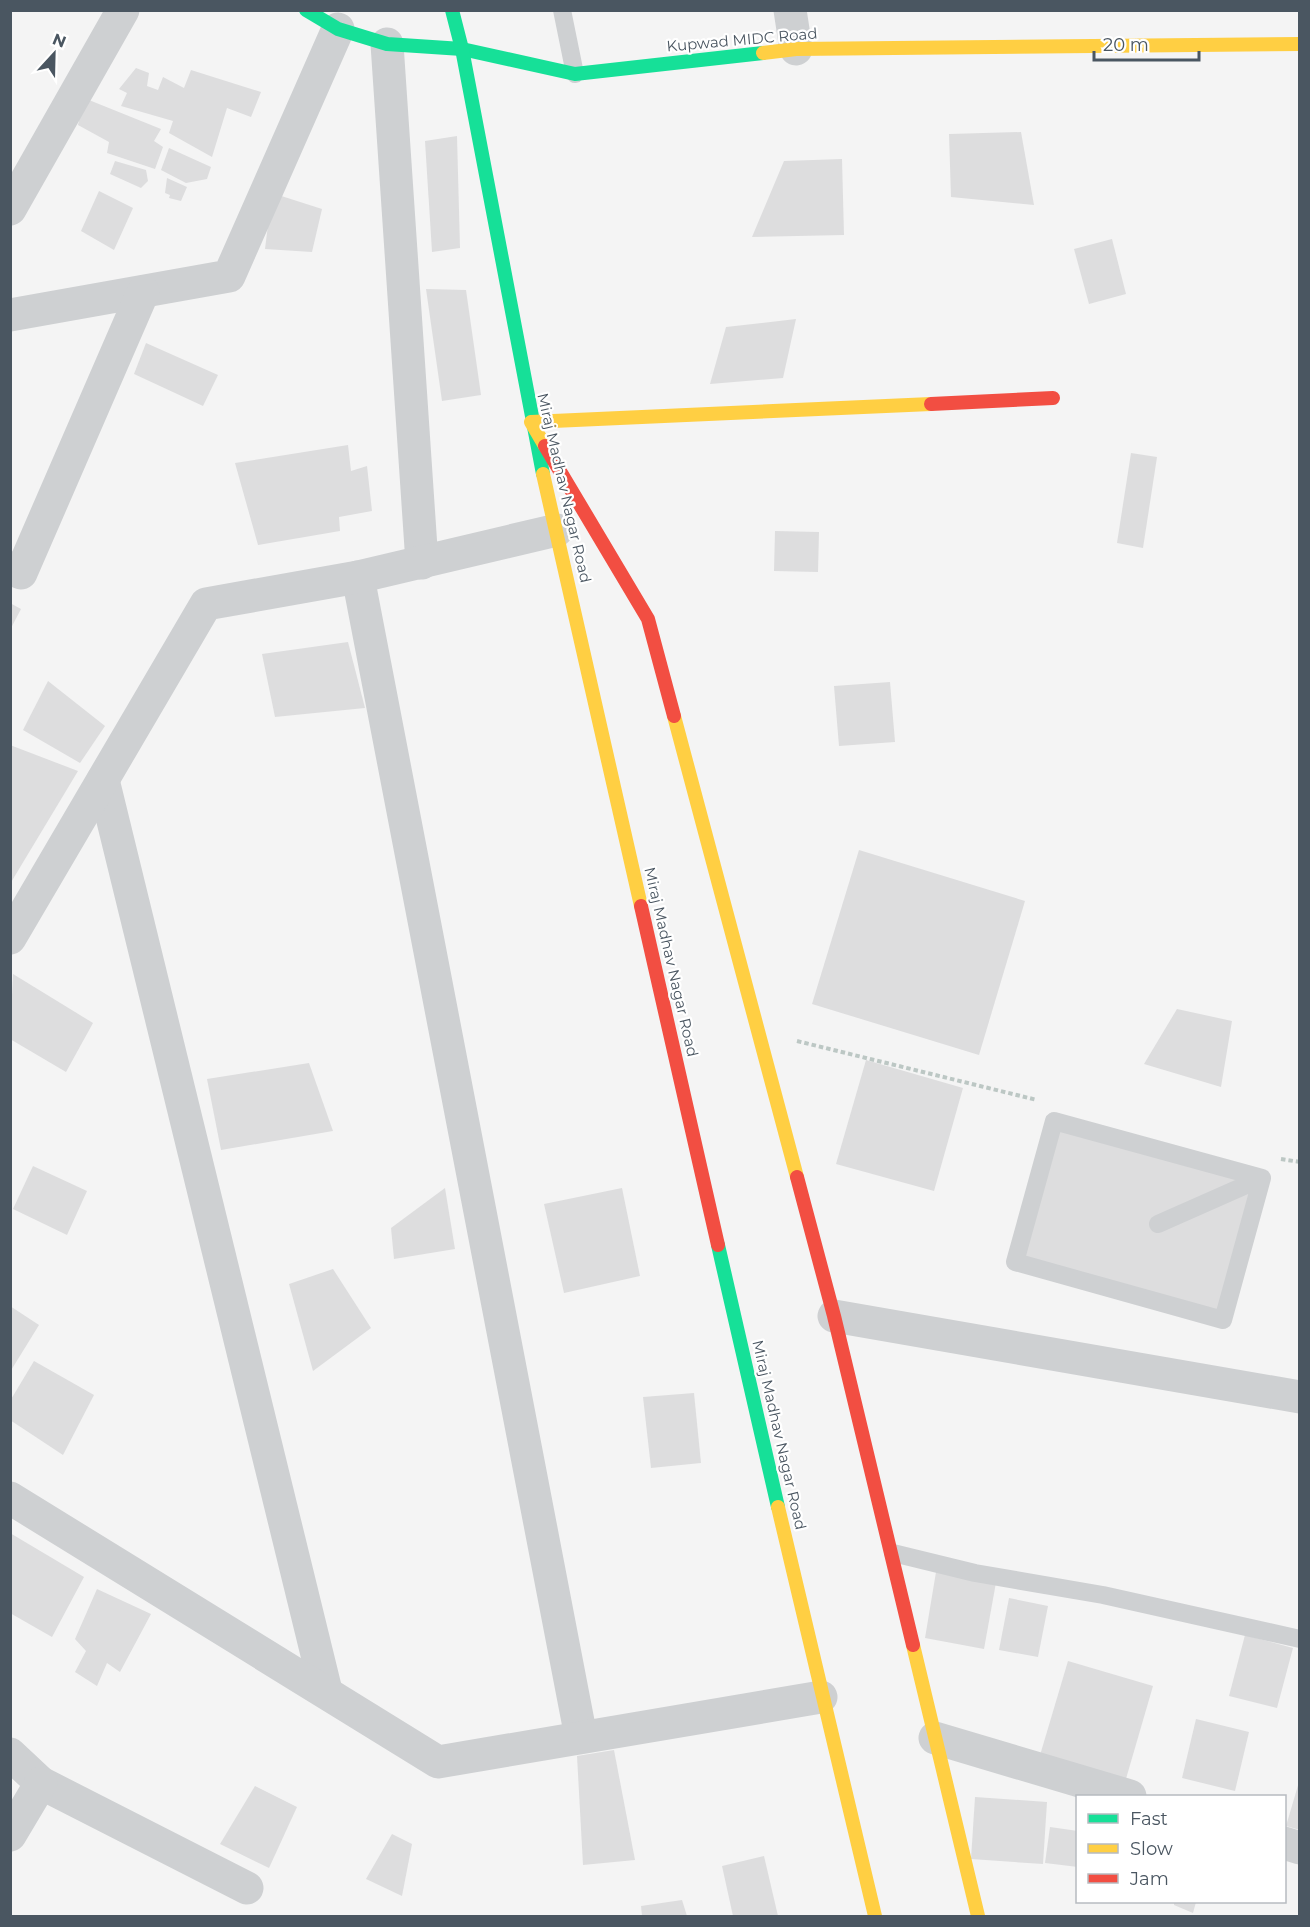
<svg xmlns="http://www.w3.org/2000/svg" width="1310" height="1927" font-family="Montserrat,sans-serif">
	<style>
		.building { fill: #ddddde }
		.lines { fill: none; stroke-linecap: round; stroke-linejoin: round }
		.path { stroke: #bcc7c4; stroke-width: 4; stroke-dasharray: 4.5 3; stroke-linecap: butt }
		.lane { stroke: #ced0d2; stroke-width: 18 }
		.street { stroke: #ced0d2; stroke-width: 33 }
		.fast { stroke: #16e098; stroke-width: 14 }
		.slow { stroke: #ffcf43; stroke-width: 14 }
		.jam { stroke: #f24e42; stroke-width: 14 }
		.labels { text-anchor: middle; stroke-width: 4.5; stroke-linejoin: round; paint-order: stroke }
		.street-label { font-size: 15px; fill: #4a5661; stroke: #fff }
	</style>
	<rect width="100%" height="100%" fill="#f4f4f4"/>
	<g class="building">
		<polygon points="136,68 149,73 147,86 158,90 163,77 184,88 191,70 261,92 251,117 227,108 212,157 169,133 173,121 121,106 127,93 119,89"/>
		<polygon points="84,98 161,129 154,141 163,147 155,169 107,153 109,142 78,125"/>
		<polygon points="1021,132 1034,205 951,197 949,134"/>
		<polygon points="457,136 460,248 432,252 425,141"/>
		<polygon points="169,148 211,167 207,179 186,183 161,170"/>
		<polygon points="842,159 844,235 752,237 784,161"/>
		<polygon points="115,161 146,170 148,181 141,188 110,174"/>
		<polygon points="167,178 187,187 181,201 169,198 170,195 165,193"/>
		<polygon points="99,191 133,208 114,250 81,231"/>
		<polygon points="272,193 322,209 312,252 265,249"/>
		<polygon points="1112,239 1126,294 1089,304 1074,249"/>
		<polygon points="426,289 466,290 481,395 442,401"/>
		<polygon points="796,319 783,378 710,384 726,327"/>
		<polygon points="146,343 218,375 203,406 134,374"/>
		<polygon points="348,445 351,471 367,466 372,511 339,517 340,531 258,545 235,463"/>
		<polygon points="1131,453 1157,457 1143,548 1117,543"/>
		<polygon points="775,531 819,532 818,572 774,571"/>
		<polygon points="10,603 21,609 10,630"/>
		<polygon points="348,642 365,708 275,717 262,654"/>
		<polygon points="48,681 105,726 80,763 23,730"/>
		<polygon points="890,682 895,742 839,746 834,686"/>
		<polygon points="10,745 78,771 10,884"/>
		<polygon points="859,850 1025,901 979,1055 812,1004"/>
		<polygon points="13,974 93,1023 66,1072 10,1039"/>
		<polygon points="1177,1009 1232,1021 1221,1087 1144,1064"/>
		<polygon points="866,1060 963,1088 934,1191 836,1164"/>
		<polygon points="309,1063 333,1131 221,1150 207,1079"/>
		<polygon points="1054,1121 1262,1178 1223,1320 1015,1262"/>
		<polygon points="33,1166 87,1191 67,1235 13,1209"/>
		<polygon points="445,1188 455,1249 394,1259 391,1228"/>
		<polygon points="622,1188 640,1276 564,1293 544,1204"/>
		<polygon points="333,1269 371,1328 313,1371 289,1284"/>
		<polygon points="10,1306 39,1325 10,1372"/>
		<polygon points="34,1361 94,1395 63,1455 10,1420 10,1401"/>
		<polygon points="694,1393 701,1463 651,1468 643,1397"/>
		<polygon points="10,1533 84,1577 52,1637 10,1613"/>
		<polygon points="937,1566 997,1577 984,1649 925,1638"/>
		<polygon points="97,1589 151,1614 120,1672 107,1663 97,1686 75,1672 86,1651 75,1639"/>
		<polygon points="1009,1598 1048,1606 1038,1657 999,1650"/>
		<polygon points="1245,1635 1293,1648 1277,1708 1229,1696"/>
		<polygon points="1068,1661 1153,1686 1121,1796 1035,1772"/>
		<polygon points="1196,1719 1249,1732 1235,1791 1182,1778"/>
		<polygon points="614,1750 635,1860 583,1865 577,1756"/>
		<polygon points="1299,1782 1300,1782 1300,1830 1286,1826"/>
		<polygon points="255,1786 297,1807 269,1868 220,1844"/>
		<polygon points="975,1797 1047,1802 1043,1864 971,1859"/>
		<polygon points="1050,1827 1078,1831 1078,1867 1045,1863"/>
		<polygon points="392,1834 412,1844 402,1896 366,1879"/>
		<polygon points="764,1856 778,1916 733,1916 722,1866"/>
		<polygon points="682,1900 687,1916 642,1916 641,1906"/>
		<polygon points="1174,1902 1196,1902 1193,1913 1174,1905"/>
	</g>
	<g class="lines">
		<g class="path">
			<polyline points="797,1041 1037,1100"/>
			<polyline points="1281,1159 1300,1162"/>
		</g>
		<g class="lane">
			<polyline points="562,10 575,74"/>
			<polyline points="1158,1224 1262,1178 1223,1320 1015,1262 1054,1121 1262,1178"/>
			<polyline points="893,1553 975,1573 1103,1595 1300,1639"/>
		</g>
		<g class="street">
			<polyline points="790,10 796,49"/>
			<polyline points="387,44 422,563"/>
			<polyline points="10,209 123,10"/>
			<polyline points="10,315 229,276 338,29"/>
			<polyline points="10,568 21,573 143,292"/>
			<polyline points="358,577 581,1737"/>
			<polyline points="103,780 326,1691"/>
			<polyline points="10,938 206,604 358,577 557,530"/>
			<polyline points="834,1316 1300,1397"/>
			<polyline points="10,1498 438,1762 821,1697"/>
			<polyline points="935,1738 1130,1796"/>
			<polyline points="10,1754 41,1783 247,1888"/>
			<polyline points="10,1835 41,1783"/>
			<polyline points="1284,1843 1300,1848"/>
		</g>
		<g class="fast">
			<polyline points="306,10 338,29 387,44 462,49 575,74 763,53"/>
			<polyline points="452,10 462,49 543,474"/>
			<polyline points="718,1245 778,1507"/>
		</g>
		<g class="slow">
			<polyline points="763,53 796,49 1300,44"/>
			<polyline points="545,446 531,422 931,404"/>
			<polyline points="543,474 641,906"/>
			<polyline points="674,716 797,1177"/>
			<polyline points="778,1507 875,1916"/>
			<polyline points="913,1645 978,1916"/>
		</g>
		<g class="jam">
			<polyline points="931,404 1053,398"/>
			<polyline points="545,446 648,619 674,716"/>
			<polyline points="641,906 718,1245"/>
			<polyline points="797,1177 834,1316 913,1645"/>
		</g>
	</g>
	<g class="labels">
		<g class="street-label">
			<text transform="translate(742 40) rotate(-5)" y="5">Kupwad MIDC Road</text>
			<text transform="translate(564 488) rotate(77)" y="5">Miraj Madhav Nagar Road</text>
			<text transform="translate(671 962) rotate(77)" y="5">Miraj Madhav Nagar Road</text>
			<text transform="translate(779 1435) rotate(77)" y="5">Miraj Madhav Nagar Road</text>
		</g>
	</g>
	<rect width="1310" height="1927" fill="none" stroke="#4a5661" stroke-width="24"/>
	<rect x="1076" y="1795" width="210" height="108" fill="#ffffff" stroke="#b7bbc0" stroke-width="1.5"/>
	<rect x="1088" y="1814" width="30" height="9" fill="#16e098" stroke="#b7bbc0" stroke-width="1.5"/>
	<text x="1130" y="1825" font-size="18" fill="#4a5661">Fast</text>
	<rect x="1088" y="1844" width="30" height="9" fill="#ffcf43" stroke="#b7bbc0" stroke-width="1.5"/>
	<text x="1130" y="1855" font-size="18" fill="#4a5661">Slow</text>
	<rect x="1088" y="1874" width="30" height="9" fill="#f24e42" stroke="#b7bbc0" stroke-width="1.5"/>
	<text x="1130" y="1885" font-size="18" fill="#4a5661">Jam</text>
	<g transform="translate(54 54) rotate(22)" stroke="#ffffff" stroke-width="4.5" paint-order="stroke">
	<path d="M0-4.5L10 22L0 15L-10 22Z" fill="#4a5661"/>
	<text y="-9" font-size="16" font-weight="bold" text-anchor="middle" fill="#4a5661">N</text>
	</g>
	<path d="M1094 51v9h105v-9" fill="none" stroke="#4a5661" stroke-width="3"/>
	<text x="1103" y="51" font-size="18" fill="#4a5661" stroke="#ffffff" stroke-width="4.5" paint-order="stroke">20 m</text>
</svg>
